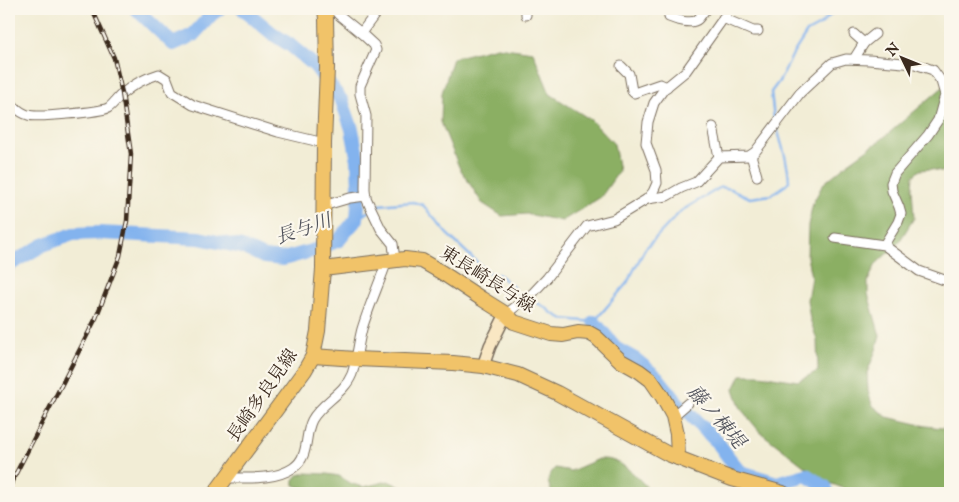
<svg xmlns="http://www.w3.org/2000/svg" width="959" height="502" font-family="'IM FELL English','Noto Serif JP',serif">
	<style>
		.forest { fill: #8baf63; stroke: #636c40 }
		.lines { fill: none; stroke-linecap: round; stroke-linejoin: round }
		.stream { stroke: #83b3ee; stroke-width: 2.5 }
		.river { stroke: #83b3ee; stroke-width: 14 }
		.street-casing { stroke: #7b6e5e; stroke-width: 11 }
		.secondary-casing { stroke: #7b6e5e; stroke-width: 14 }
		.primary-casing { stroke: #7b6e5e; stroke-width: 16 }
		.street { stroke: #fff; stroke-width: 9 }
		.secondary { stroke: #f9e7c3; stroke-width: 11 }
		.primary { stroke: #f1c369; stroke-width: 14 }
		.rail-casing { stroke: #3b2a1e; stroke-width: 4.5 }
		.rail { stroke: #fbf7ec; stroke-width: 2.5; stroke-dasharray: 8; stroke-linecap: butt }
		.labels { text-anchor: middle; stroke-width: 4.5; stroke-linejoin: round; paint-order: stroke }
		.street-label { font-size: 18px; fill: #3b2a1e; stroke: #fbf7ec }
		.water-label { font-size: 19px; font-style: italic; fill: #51535c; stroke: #fbf7ec }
	</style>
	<rect width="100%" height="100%" fill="#fbf7ec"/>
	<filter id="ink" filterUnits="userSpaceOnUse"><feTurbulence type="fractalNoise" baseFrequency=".02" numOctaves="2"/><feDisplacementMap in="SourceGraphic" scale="10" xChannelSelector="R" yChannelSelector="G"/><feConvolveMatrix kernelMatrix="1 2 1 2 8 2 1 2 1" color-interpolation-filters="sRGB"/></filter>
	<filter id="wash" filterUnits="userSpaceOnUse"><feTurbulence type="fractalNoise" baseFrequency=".0096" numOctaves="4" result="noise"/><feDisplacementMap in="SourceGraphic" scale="20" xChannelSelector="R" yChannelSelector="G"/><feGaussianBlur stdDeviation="1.12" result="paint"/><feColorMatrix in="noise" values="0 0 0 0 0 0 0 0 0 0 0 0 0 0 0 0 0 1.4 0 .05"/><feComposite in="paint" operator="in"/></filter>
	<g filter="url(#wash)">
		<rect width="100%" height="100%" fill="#f2edd6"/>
		<g class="forest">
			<polygon points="497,47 533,52 550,94 591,120 614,144 619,171 601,197 562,221 527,214 502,216 482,203 459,167 441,122 442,93 453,58"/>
			<polygon points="950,81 950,173 930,169 920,170 913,176 912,188 914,218 899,242 876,264 868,281 868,294 880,336 876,350 867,373 868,391 872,405 887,417 926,426 950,429 950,493 855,493 822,480 760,432 741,409 734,389 741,375 760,375 798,381 818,371 817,340 810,319 807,300 811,277 807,257 808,225 813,203 823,184 847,164 882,139"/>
			<path d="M599 459C603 459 608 459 611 460 624 463 640 479 648 489L647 493H552C547 480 546 479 555 468L571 471Z"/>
			<path d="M306 473 327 474 339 476 352 484 364 487 388 481 399 486 408 493H323C313 484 305 491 294 485V480L298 475Z"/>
		</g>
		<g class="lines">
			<g class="stream">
				<polyline points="775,123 774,119 771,92 780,80 793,54 807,32 820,25 833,12 838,9"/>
				<polyline points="357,219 378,205 413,202 423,205 447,234 494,278 498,274 515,289 513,294 521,299"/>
				<polyline points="529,299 545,307 552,313 563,319 594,322 627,283 645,249 681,211 721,187 731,189 750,198 771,195 786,185 789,181 788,170 785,156 777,128"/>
			</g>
			<g class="river">
				<polyline points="136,9 173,44 193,35 212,14 219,9"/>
				<polyline points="9,265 43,245 73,234 100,233 199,238 242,247 264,257 283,259 315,250 339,240 348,229 357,219 359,190 358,161 352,129 342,101 315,66 290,45 273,34 243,9"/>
				<polyline points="594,322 617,349 635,359 658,378 678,403 718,443 729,458 741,472 777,483 806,475 825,487 827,493"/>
			</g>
		</g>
	</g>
	<g filter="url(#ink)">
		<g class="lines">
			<defs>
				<g id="street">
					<polyline points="334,9 339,15 361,33 379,9"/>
					<path d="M669 9V17C676 20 692 25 698 19 701 16 703 12 706 9"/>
					<polyline points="526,15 526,9"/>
					<polyline points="723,18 753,31 758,31"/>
					<polyline points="361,33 374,45 376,50 360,86 360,94 366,116 365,189 366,198 381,229 393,244 395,260"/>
					<polyline points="854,34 864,43"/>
					<polyline points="854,59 864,43 875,34"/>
					<polyline points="621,66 629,74 632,91 634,93 660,84 667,87"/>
					<path d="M9 102C15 107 20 113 28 115 36 118 100 112 108 108 113 105 117 98 122 94 133 84 146 78 159 74L167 79 172 92 193 105 278 132 324 143"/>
					<polyline points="713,127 719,157"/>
					<polyline points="751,155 757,176"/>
					<polyline points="647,199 667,196 681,188 696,182 719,157 749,156 755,152 800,93 832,63 846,59 869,60 915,64 933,70 941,81 945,95 938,120 928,135 895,173 891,183 892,191 899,207 901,214 898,222 884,245"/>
					<polyline points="323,206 350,198 366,196"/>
					<polyline points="835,238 884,245 919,271 950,282"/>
					<polyline points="506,314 532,294 547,278 587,226 614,219 647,199 653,192 657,183 656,170 646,143 648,122 654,103 664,89 686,71 725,16 728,9"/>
					<polyline points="673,416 688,403"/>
					<path d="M226 478C248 478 275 480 293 468 310 457 304 435 312 420 322 402 344 394 352 374 357 360 358 344 362 329 369 306 379 284 387 261"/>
				</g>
				<polyline id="secondary" points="483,366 490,346 506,314"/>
				<g id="primary">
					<polyline points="323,269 405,259 422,261 441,272 482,299 506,314 514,322 551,334 563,335 578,332 589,333 596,337 621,361 639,371 651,380 662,396 673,416 677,434 678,458"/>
					<polyline points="313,356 356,359 453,363 483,366 518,375 557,393 668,454 732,479 783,493"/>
					<polyline points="215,493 305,370 313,356 318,331 323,269 324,143 327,68 326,19 325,9"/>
				</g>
			</defs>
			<use href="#street" class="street-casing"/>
			<use href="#secondary" class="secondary-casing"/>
			<use href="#primary" class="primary-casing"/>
			<use href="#street" class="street"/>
			<use href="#secondary" class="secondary"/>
			<use href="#primary" class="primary"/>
			<defs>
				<polyline id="rail" points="9,491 12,481 96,318 120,256 127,221 131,154 122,93 114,58 92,9"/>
			</defs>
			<use href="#rail" class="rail-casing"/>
			<use href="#rail" class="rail"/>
		</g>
	</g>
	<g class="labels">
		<g class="street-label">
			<text transform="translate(488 279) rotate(32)" y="6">東長崎長与線</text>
			<text transform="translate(262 395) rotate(-55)" y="6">長崎多良見線</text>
		</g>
		<g class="water-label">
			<text transform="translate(303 228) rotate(-19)" y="7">長与川</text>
			<text transform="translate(717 416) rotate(49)" y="7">藤ノ棟堤</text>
		</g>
	</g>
	<rect width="959" height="502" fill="none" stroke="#fbf7ec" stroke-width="30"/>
	<g transform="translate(902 58) rotate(313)" stroke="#fbf7ec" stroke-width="4" paint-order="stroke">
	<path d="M0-4L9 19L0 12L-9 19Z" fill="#3b2a1e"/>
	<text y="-8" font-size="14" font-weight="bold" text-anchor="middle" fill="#3b2a1e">N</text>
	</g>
</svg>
